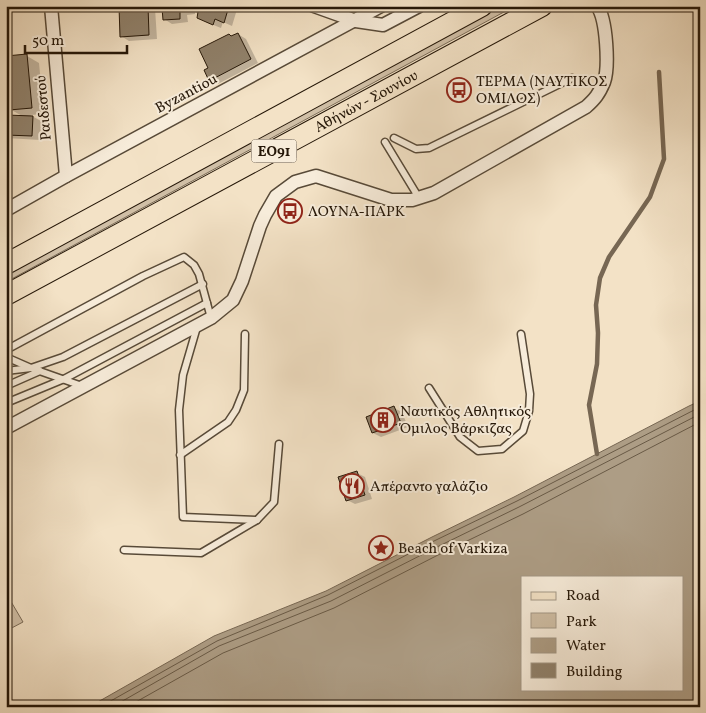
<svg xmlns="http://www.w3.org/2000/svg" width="706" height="713" font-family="Vollkorn,serif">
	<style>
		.green { fill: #d0bfa6; stroke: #7a6b57 }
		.water { fill: #ad9d85; stroke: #776753; fill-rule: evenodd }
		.shadow { fill: #0003 }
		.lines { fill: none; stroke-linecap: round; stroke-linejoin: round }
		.shore { stroke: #695a46; stroke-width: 1 }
		.stream { stroke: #776753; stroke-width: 4.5 }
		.building { fill: #90816b; stroke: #251708 }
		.service-casing { stroke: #584a38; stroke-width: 9 }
		.minor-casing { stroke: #584a38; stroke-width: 15 }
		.primary-casing { stroke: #251708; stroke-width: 22 }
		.service { stroke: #f7ecda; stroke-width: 6 }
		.minor { stroke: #f7ecda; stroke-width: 12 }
		.primary { stroke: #f3e2c6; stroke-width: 20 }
		.labels { text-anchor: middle; stroke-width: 4; stroke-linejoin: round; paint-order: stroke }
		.shield { fill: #f7ecda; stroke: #645747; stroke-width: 1 }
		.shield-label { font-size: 14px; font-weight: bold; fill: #251708 }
		.poi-label { font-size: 15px; fill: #251708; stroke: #f7ecda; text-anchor: start }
		.street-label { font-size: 15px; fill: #251708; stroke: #f7ecda }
	</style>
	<rect width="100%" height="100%" fill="#f3e2c6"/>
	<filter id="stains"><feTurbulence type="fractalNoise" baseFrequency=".004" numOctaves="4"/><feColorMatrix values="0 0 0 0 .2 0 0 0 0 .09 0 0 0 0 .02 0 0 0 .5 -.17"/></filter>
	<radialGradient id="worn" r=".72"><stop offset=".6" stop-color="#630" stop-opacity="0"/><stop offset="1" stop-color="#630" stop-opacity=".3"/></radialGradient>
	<g class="green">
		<polygon points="499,6 515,6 6,282 6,274"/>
		<polygon points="6,593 23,622 6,631"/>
	</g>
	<path class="water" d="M700 401V707H89L214 636 326 591 432 537 514 497 689 406ZM522 577H682V689H522Z"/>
	<g class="shadow">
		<polygon points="120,6 238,6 232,26 223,22 221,28 206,22 199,14 195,11 195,14 187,15 188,22 172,24 164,19 164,13 155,8 157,39 129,41 121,36"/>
		<polygon points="238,34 246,39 258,63 218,84 210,80 210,68 229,35 232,37"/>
		<polygon points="27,56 39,63 44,114 30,115 41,121 40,140 6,138 6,116 22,116 10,109"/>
		<polygon points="394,408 402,412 408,427 381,437 373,433"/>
		<polygon points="357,473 365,477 372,499 355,504 347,500"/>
	</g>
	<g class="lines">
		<g class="shore">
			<polyline points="100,707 217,641 328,595 434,541 517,501 700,407"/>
			<polyline points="112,707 219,646 331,601 437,547 519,507 700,414"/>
			<polyline points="127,707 223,653 334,608 440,554 523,514 700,422"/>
		</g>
		<polyline class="stream" points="597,454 589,405 597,364 598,333 596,305 600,278 609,257 650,197 664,159 659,72"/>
	</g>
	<g class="building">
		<polygon points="119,6 148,6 149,35 120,37"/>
		<polygon points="154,6 187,6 187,10 180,11 180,19 163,20 162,8 154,8"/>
		<polygon points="192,6 229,6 224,23 215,19 213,25 197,18 198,12 191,10"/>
		<polygon points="238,33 251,59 209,81 204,70 208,68 199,49 229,34 231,36"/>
		<polygon points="27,54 32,108 9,110 6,85 6,56"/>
		<polygon points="6,115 33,116 32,136 6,135"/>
		<polygon points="394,406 401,423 372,433 366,417"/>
		<polygon points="357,471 365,495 346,501 338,477"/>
	</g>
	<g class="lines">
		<defs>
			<g id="service">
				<polyline points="394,138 416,149 429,148 572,78"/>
				<polyline points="385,142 419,198"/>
				<polyline points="197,327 183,375 179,410 183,517 257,520"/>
				<polyline points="6,350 143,276 184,257 194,265 199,274 211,318"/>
				<polyline points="6,357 31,368 82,386"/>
				<polyline points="6,371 31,368 63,357 203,284"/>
				<polyline points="6,386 40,371"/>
				<polyline points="429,388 460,437 478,451 502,449 523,431 529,411 530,394 521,334"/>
				<polyline points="6,403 64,379 207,303"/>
				<polyline points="180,455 228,422 236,410 244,390 245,334"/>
				<polyline points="124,550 201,553 257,520 274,502 279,444"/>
			</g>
			<g id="minor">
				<polyline points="51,6 66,176"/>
				<polyline points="314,6 356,21 383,25 419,6"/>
				<polyline points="6,210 66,176 381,6"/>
				<path d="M6 428 211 318 233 300 242 281 260 226 265 215 276 196 295 182 316 176 391 200H412L434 193 586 107C595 99 599 94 604 82 609 68 607 19 597 6"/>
			</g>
			<g id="primary">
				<polyline points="6,264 482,6"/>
				<path id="s1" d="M6 295 542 6"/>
			</g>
		</defs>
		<use href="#service" class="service-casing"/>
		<use href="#minor" class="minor-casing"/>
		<use href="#primary" class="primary-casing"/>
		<use href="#service" class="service"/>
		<use href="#minor" class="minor"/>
		<use href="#primary" class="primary"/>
	</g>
	<defs>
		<symbol id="bus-ring" viewBox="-11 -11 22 22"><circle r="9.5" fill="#f7ecda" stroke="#8f2418" stroke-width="1.5"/><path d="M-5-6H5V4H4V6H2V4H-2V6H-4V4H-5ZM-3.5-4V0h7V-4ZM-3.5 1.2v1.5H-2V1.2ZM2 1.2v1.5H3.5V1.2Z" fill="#8f2418"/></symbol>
		<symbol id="building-ring" viewBox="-11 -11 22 22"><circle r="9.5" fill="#f7ecda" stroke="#8f2418" stroke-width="1.5"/><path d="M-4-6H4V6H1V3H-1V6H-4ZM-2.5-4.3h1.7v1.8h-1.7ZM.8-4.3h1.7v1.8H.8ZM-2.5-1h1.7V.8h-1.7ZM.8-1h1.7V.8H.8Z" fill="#8f2418"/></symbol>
		<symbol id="restaurant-ring" viewBox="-11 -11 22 22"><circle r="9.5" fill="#f7ecda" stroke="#8f2418" stroke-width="1.5"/><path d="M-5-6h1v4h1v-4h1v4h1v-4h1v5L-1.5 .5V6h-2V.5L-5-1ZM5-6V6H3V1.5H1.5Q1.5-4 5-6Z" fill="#8f2418"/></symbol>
		<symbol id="sight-ring" viewBox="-11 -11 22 22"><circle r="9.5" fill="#f7ecda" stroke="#8f2418" stroke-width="1.5"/><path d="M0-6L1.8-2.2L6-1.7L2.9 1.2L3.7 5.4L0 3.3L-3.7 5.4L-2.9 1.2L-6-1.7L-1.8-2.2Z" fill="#8f2418"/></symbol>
	</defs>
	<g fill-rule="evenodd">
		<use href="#bus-ring" x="445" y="76" width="28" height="28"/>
		<use href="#bus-ring" x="276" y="197" width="28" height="28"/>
		<use href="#building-ring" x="369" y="406" width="28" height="28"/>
		<use href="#restaurant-ring" x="338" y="472" width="28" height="28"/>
		<use href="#sight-ring" x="367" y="534" width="28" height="28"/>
	</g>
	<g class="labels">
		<rect class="shield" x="251.5" y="139.5" width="45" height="23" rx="4"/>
		<g class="shield-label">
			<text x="274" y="156">ΕΟ91</text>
		</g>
		<g class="poi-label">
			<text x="476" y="86">ΤΕΡΜΑ (ΝΑΥΤΙΚΟΣ<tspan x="476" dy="17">ΟΜΙΛΟΣ)</tspan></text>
			<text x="308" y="216">ΛΟΥΝΑ-ΠΑΡΚ</text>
			<text x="400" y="416">Ναυτικός Αθλητικός<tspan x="400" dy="17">Όμιλος Βάρκιζας</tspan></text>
			<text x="370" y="491">Απέραντο γαλάζιο</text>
			<text x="398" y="553">Beach of Varkiza</text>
		</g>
		<g class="street-label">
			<text transform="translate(186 93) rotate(-28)" y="5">Byzantiou</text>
			<text dy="5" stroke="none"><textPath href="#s1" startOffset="409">Αθήνών - Σουνίου</textPath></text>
			<text transform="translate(43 108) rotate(-95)" y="5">Ραιδεστού</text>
		</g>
	</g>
	<rect width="706" height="713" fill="none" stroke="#f3e2c6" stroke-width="25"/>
	<rect x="8" y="8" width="691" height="698" fill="none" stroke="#251708" stroke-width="2.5"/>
	<rect x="12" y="12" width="681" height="688" fill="none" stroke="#251708"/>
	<rect x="521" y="576" width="162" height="115" fill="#f7ecda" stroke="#a39786"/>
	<rect x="531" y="592" width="25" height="8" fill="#f3e2c6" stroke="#a39786"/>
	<text x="566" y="600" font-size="15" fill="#251708">Road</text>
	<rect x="531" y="613" width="25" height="15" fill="#d0bfa6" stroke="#a39786"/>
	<text x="566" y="626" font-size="15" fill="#251708">Park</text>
	<rect x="531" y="638" width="25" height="15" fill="#ad9d85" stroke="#a39786"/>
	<text x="566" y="650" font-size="15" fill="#251708">Water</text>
	<rect x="531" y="663" width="25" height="15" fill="#90816b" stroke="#a39786"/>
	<text x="566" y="676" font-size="15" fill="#251708">Building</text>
	<path d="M25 45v8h102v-8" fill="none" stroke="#251708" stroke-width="2.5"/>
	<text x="32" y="45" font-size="15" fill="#251708" stroke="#f7ecda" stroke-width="4" paint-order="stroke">50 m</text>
	<rect width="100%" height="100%" filter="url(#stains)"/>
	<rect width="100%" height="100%" fill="url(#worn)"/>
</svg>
